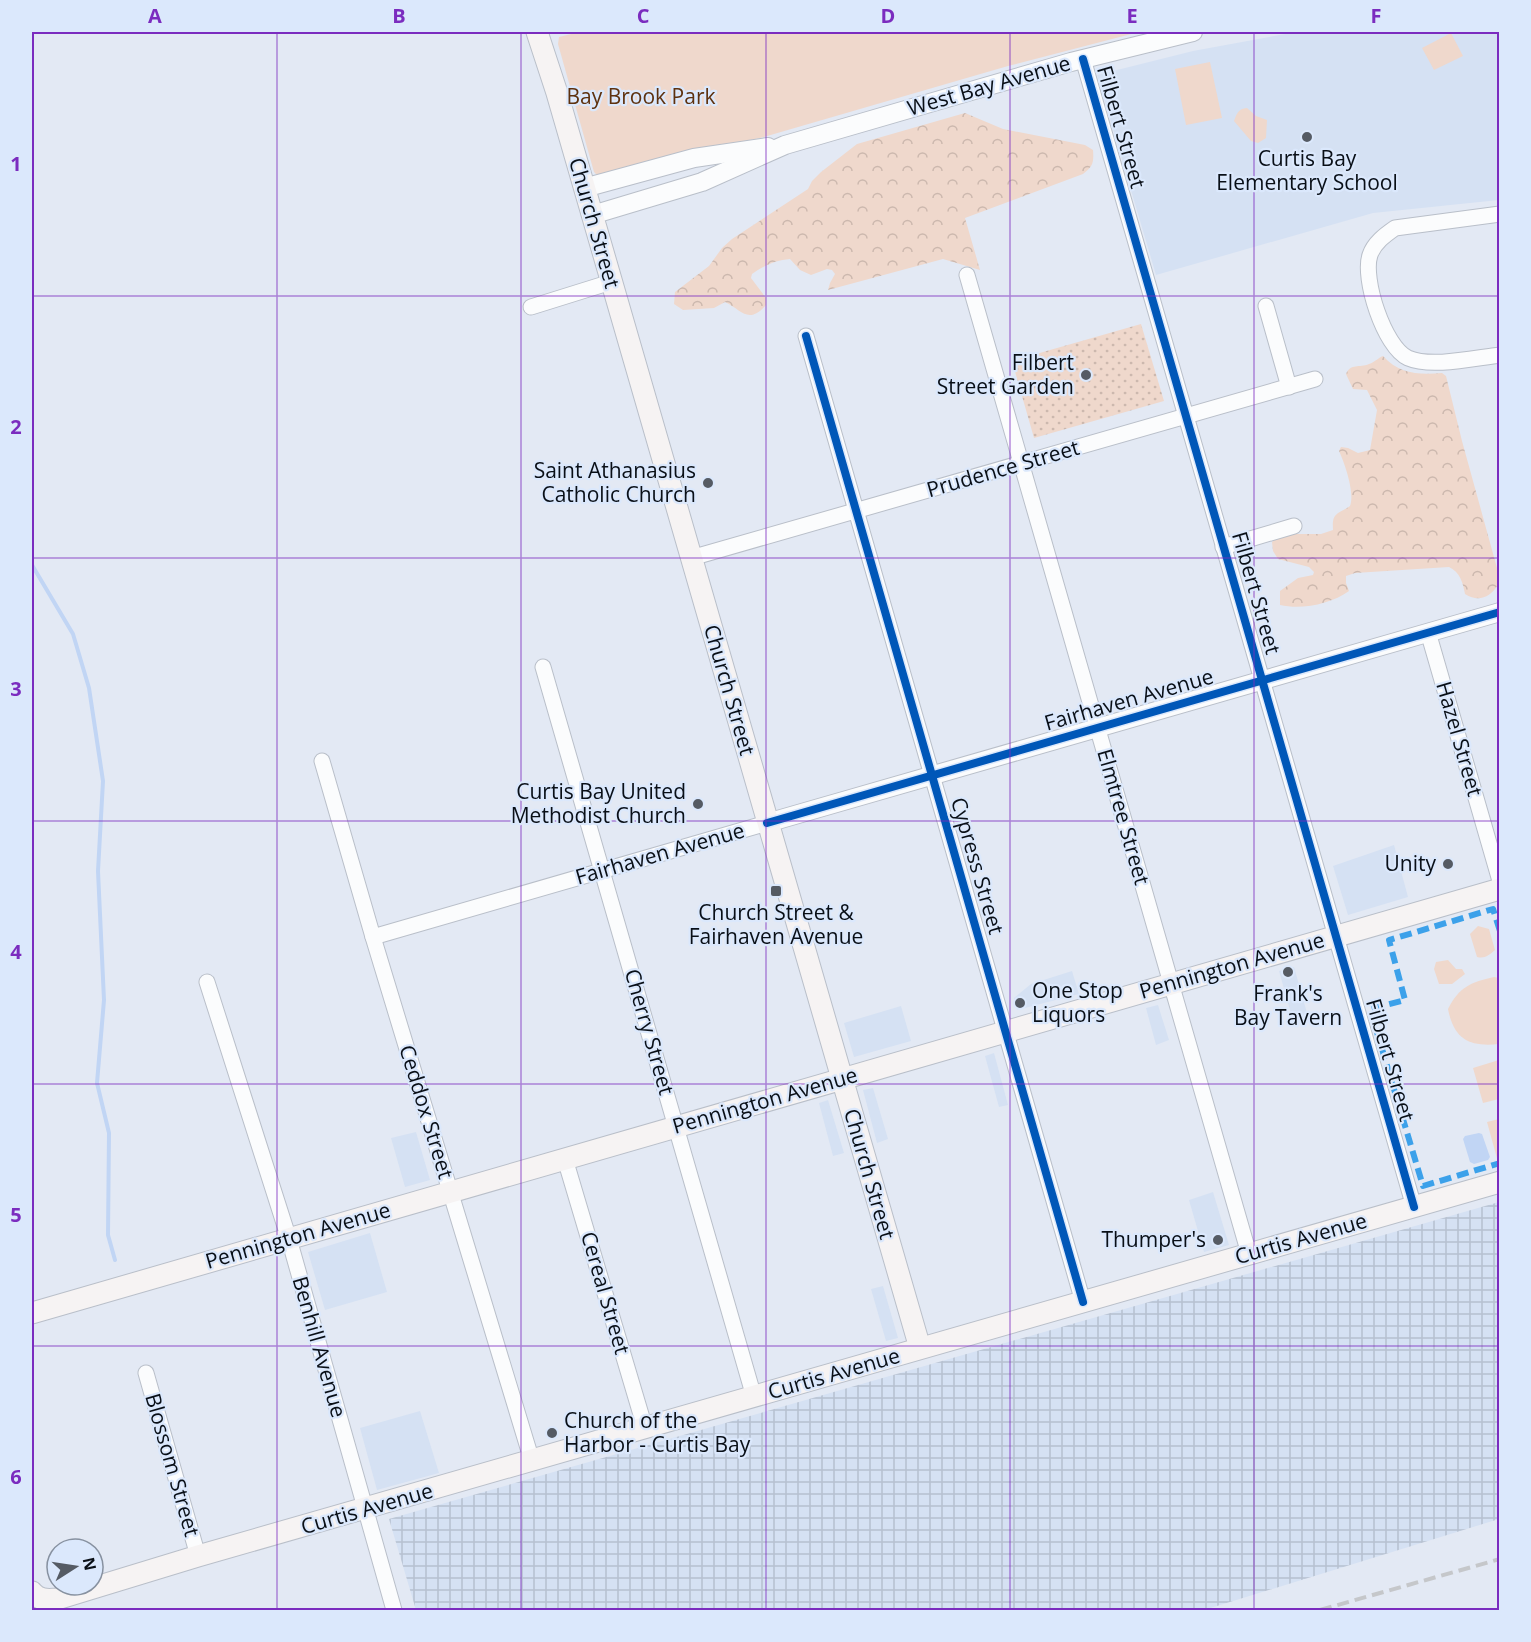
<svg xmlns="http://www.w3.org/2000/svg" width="1531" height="1642" font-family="'Open Sans',sans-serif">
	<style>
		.built { fill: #d5e1f3 }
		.industrial { fill: url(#industrial-grid) }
		.grass { fill: url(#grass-dots) }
		.forest { fill: url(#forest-crowns) }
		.park { fill: #efd8cc }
		.water { fill: #c1d5f4 }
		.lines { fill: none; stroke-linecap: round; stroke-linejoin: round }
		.stream { stroke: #c1d5f4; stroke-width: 4 }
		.minor-casing { stroke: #b9bfc9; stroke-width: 17 }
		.tertiary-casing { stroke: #b9bfc9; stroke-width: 20 }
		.secondary-casing { stroke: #b9bfc9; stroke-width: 23 }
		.minor { stroke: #fbfcfd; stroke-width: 15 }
		.tertiary { stroke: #fbfcfd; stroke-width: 18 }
		.secondary { stroke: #f6f3f3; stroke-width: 21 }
		.rail { stroke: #c5c7ca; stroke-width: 4; stroke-dasharray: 12 6; stroke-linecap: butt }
		.quiet { stroke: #3ca1ea; stroke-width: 6; stroke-dasharray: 12 6; stroke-linecap: butt }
		.cycleway-casing { stroke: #dbe8fc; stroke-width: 11 }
		.cycleway { stroke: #0057b8; stroke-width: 8 }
		.grid { fill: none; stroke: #7b2cbf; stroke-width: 1.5; stroke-opacity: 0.55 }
		.poi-dot { fill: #555b64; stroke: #dbe8fc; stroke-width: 2 }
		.labels { text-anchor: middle; stroke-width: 4.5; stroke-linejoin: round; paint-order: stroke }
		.street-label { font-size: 21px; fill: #090f17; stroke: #dbe8fc }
		.park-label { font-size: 21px; fill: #5e310e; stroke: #dbe8fc }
		.poi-label { font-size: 21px; fill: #090f17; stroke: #dbe8fc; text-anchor: end }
		.neatline { fill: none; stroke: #7b2cbf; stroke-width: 2 }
		.grid-label { font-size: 20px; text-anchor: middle; font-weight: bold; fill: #7b2cbf }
	</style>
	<defs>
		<pattern id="industrial-grid" width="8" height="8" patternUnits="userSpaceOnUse" patternTransform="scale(1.5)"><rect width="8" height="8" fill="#d5e1f3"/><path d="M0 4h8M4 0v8" fill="none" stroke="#b6c0d0"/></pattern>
		<pattern id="grass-dots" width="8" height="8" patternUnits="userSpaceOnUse" patternTransform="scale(1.5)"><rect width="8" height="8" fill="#efd8cc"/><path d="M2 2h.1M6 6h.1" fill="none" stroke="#ccb8ae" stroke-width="1.8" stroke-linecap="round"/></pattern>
		<pattern id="forest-crowns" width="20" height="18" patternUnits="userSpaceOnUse" patternTransform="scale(1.5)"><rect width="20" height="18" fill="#efd8cc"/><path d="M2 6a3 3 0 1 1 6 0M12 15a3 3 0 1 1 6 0" fill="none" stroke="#ccb8ae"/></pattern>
	</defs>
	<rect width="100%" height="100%" fill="#e3e9f4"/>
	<g class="built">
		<polygon points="1296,32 1499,32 1499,200 1373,213 1156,275 1097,75 1193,51"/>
		<polygon points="1394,845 1408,897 1348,915 1333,866"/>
		<polygon points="1294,967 1309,1020 1294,1024 1279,971"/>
		<polygon points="1072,971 1079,994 1017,1010 1014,998 1031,984"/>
		<polygon points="1158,1005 1169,1040 1156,1045 1146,1008"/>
		<polygon points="901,1006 911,1041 854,1057 844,1023"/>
		<polygon points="994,1053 1008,1105 999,1107 985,1056"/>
		<polygon points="873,1088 888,1139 877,1143 863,1090"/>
		<polygon points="828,1100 844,1153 833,1156 819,1103"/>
		<polygon points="416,1132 430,1180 405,1187 391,1138"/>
		<polygon points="1213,1192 1229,1245 1204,1252 1189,1200"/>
		<polygon points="370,1233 387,1292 325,1310 308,1252"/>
		<polygon points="883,1286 898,1338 886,1341 871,1289"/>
		<polygon points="420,1411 439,1473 377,1490 360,1428"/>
	</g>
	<polygon class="industrial" points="1499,1202 1499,1519 1204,1610 416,1610 389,1519"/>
	<polygon class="grass" points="1141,324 1164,401 1034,438 1012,361"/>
	<g class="forest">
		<path d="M965 113 1003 129 1085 145 1093 150C1094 162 1093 167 1083 174L965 218 980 270 943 259 828 290 830 283 835 274 832 270 827 269 811 275 800 270 790 259C776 260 763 266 752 274L751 278 766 298V305C748 325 742 310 725 302L714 308 683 310 674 304 675 292 709 266 722 248 732 239 808 189 812 181 821 172 857 144Z"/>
		<path d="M1383 356C1399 374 1419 375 1442 373L1446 376 1462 441 1497 568 1498 585C1490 597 1479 603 1465 594 1463 583 1460 572 1449 567L1355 573 1346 576V583L1349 591C1331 604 1302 610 1280 605V591L1298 578 1313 575 1314 572 1309 567 1278 559 1273 551 1272 542 1281 534H1321L1333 530C1332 512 1337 515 1350 506 1355 493 1345 464 1339 451L1341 447 1348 448 1358 453 1370 450 1377 410 1367 390 1353 389 1346 374C1351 363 1359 368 1369 364 1375 362 1378 358 1383 356Z"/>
	</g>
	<g class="park">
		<polygon points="579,32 1139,32 1008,66 760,138 692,151 599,177 594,172 558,44 559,37"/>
		<polygon points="1451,33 1463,56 1434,70 1422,48"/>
		<polygon points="1210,62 1222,118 1186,125 1175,69"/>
		<path d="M1247 108 1256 116 1267 120 1266 138 1258 143 1251 141 1234 121C1237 113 1238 109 1247 108Z"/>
		<path d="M1478 926 1489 929 1495 950C1489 955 1485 959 1477 957L1470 934Z"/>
		<polygon points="1448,960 1456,969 1462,969 1465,974 1452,984 1439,984 1434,969 1436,962"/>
		<path d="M1494 977 1499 978V1044C1470 1047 1454 1040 1448 1009 1459 987 1471 982 1494 977Z"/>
		<polygon points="1499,1060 1499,1099 1483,1103 1473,1068"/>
		<polygon points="1499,1119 1500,1162 1498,1162 1487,1122"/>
	</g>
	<polygon class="water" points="1479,1133 1482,1134 1490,1157 1488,1160 1474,1164 1470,1162 1463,1139 1465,1136"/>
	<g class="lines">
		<polyline class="stream" points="32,565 73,634 89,688 103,781 98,871 104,1000 97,1083 109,1133 108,1235 115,1260"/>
		<defs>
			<g id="minor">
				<polyline points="1083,59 1414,1207"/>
				<path d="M1500 214 1395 228C1385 235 1374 243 1370 255 1362 278 1384 347 1408 358 1431 368 1474 358 1500 355"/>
				<polyline points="967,275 1249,1254"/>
				<polyline points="1266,306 1289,387"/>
				<polyline points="531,307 611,282"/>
				<polyline points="806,336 1083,1302"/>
				<polyline points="1223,547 1294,526"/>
				<polyline points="691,558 1315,379"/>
				<polyline points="1428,632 1500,881"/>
				<polyline points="543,667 754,1397"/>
				<polyline points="322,761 373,937 532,1461"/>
				<polyline points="373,937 767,823"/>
				<polyline points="207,982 289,1239 394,1610"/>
				<polyline points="565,1159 645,1428"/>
				<polyline points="146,1373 198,1556"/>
			</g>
			<g id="tertiary">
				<polyline points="584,188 694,158 768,147"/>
				<polyline points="592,215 702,182 785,145 1071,62 1193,32"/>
				<polyline points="767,823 1500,612"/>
			</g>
			<g id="secondary">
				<polyline points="537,32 557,93 920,1348"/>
				<polyline points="32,1313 1500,889"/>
				<path d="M32 1592C38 1600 47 1600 57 1599L198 1556 1500 1182"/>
			</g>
		</defs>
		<use href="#minor" class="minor-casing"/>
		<use href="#tertiary" class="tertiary-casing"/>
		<use href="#secondary" class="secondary-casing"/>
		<use href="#minor" class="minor"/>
		<use href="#tertiary" class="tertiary"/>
		<use href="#secondary" class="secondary"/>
		<polyline class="rail" points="1320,1610 1500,1559"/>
		<polyline class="quiet" points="1500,931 1493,909 1389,940 1405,1000 1370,1009 1423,1186 1500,1163"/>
		<defs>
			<g id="cycleway">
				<polyline points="1083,59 1414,1207"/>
				<polyline points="806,336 1083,1302"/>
				<polyline points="767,823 1500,612"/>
			</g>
		</defs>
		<use href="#cycleway" class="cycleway-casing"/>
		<use href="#cycleway" class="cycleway"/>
	</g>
	<path class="grid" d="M277 32V1610M521 32V1610M766 32V1610M1010 32V1610M1254 32V1610M32 296H1500M32 558H1500M32 821H1500M32 1084H1500M32 1346H1500"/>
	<g class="poi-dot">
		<circle cx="1307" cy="137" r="6"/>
		<circle cx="1086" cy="375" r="6"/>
		<circle cx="708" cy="483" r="6"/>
		<circle cx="698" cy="804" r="6"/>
		<circle cx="1448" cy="864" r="6"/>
		<rect x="770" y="885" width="12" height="12" rx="3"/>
		<circle cx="1288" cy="972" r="6"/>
		<circle cx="1020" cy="1003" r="6"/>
		<circle cx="1218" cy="1240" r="6"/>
		<circle cx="552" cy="1433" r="6"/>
	</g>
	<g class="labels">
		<g class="street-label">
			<text transform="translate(989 86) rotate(-16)" y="7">West Bay Avenue</text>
			<text transform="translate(1121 127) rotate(74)" y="7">Filbert Street</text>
			<text transform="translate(594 223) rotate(74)" y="7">Church Street</text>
			<text transform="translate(1003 469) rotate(-16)" y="7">Prudence Street</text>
			<text transform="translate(1256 593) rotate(74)" y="7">Filbert Street</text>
			<text transform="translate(729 690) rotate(74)" y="7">Church Street</text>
			<text transform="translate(1129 700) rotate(-16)" y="7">Fairhaven Avenue</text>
			<text transform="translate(1459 739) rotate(74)" y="7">Hazel Street</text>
			<text transform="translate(1123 817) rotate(74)" y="7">Elmtree Street</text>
			<text transform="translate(660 854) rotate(-16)" y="7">Fairhaven Avenue</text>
			<text transform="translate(977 866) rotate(74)" y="7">Cypress Street</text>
			<text transform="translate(1232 966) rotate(-16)" y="7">Pennington Avenue</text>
			<text transform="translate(649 1032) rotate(74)" y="7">Cherry Street</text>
			<text transform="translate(1390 1060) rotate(74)" y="7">Filbert Street</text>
			<text transform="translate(765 1101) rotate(-16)" y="7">Pennington Avenue</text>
			<text transform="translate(426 1112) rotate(73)" y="7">Ceddox Street</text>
			<text transform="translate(869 1174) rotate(74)" y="7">Church Street</text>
			<text transform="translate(298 1236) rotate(-16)" y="7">Pennington Avenue</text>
			<text transform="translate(1301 1239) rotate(-16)" y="7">Curtis Avenue</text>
			<text transform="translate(605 1293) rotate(74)" y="7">Cereal Street</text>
			<text transform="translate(319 1347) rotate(74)" y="7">Benhill Avenue</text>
			<text transform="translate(834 1374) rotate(-16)" y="7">Curtis Avenue</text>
			<text transform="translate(172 1465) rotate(74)" y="7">Blossom Street</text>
			<text transform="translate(367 1509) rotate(-16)" y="7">Curtis Avenue</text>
		</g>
		<g class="park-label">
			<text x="641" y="104">Bay Brook Park</text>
		</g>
		<g class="poi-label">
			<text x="1307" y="166" text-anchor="middle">Curtis Bay<tspan x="1307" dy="24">Elementary School</tspan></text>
			<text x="1074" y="370">Filbert<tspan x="1074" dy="24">Street Garden</tspan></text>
			<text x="696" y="478">Saint Athanasius<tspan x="696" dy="24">Catholic Church</tspan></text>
			<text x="686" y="799">Curtis Bay United<tspan x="686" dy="24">Methodist Church</tspan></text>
			<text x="1436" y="871">Unity</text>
			<text x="776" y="920" text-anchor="middle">Church Street &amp;<tspan x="776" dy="24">Fairhaven Avenue</tspan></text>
			<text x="1032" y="998" text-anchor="start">One Stop<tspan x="1032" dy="24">Liquors</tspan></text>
			<text x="1288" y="1001" text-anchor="middle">Frank's<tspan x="1288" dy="24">Bay Tavern</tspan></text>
			<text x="1206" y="1247">Thumper's</text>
			<text x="564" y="1428" text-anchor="start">Church of the<tspan x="564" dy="24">Harbor - Curtis Bay</tspan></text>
		</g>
	</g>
	<rect width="1531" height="1642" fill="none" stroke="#dbe8fc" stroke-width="66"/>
	<g transform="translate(75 1567) rotate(78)"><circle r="28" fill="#dbe8fc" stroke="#8791a0" stroke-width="1.5"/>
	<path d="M0-4.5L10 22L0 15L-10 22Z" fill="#555b64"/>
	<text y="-9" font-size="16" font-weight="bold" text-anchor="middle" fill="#090f17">N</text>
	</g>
	<rect x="33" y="33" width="1465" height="1576" class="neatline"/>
	<g class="grid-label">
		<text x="155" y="23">A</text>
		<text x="399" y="23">B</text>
		<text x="643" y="23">C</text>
		<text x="888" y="23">D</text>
		<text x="1132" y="23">E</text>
		<text x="1376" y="23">F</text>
		<text x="16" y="171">1</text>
		<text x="16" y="434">2</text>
		<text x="16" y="696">3</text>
		<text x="16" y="959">4</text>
		<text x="16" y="1222">5</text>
		<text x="16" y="1484">6</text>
	</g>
</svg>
